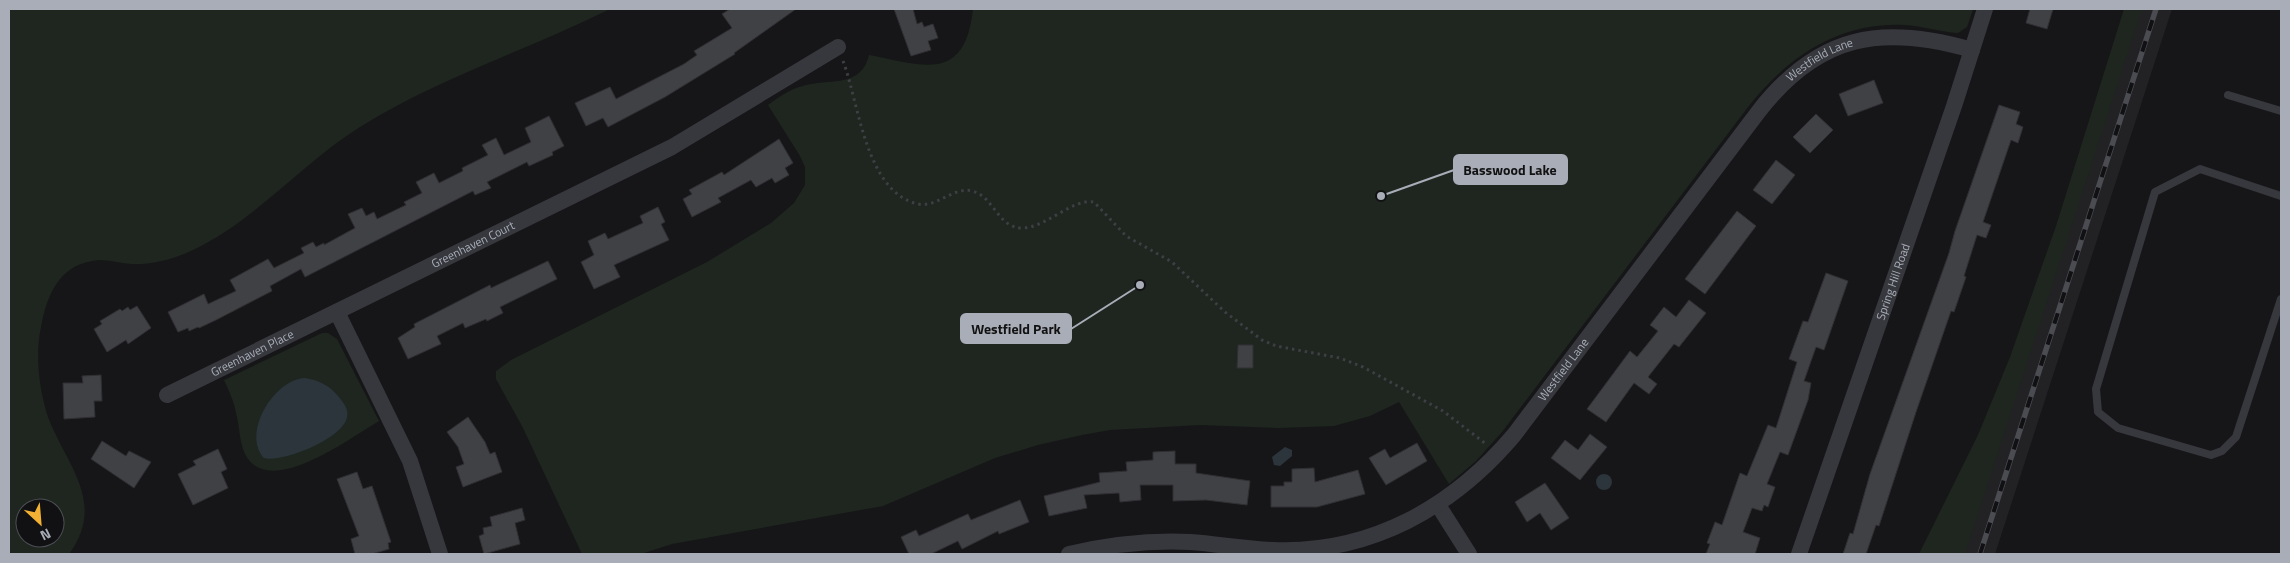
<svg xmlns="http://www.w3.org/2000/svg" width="2290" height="563" font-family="'Titillium Web',sans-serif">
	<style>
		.built { fill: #222225 }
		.green { fill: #1e261f; fill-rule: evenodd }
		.water { fill: #2c353c }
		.building { fill: #404145; stroke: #303034 }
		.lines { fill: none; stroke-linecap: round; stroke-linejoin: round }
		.path { stroke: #3d3f44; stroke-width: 3; stroke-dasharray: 2.5 4; stroke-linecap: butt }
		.lane { stroke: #37383d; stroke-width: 8 }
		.street { stroke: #37383d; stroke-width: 16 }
		.rail-casing { stroke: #4a4c52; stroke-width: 5.5 }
		.rail { stroke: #111113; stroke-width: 4; stroke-dasharray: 11; stroke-linecap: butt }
		.labels { text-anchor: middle; stroke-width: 4; stroke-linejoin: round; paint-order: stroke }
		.street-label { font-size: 12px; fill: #a8adb8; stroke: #111113 }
		.leader { fill: none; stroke: #a8adb8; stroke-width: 2 }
		.callout-dot { fill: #a8adb8; stroke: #111113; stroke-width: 2 }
		.callout { fill: #a8adb8; stroke: #a8adb8; stroke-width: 2 }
		.callout-label { font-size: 14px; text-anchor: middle; font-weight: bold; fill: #111 }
	</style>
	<rect width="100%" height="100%" fill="#161618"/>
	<polygon class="built" points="2141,9 2172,9 1995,554 1964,554"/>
	<g class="green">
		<path d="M9 9H610C528 50 438 78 360 127 302 163 256 220 193 250 174 259 152 265 131 264 120 263 110 260 99 260 60 263 47 294 41 327 35 354 39 388 47 414 64 463 108 501 69 554H9ZM25 508H55V538H25Z"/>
		<path d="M973 9H1973L1967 27 1958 33C1940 32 1923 26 1904 25 1836 22 1785 59 1745 111L1502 432 1476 461 1449 484 1399 402 1370 416 1334 426 1279 428 1200 425 1110 430 1082 435 1038 445 995 458 883 506 672 544 641 554H582L523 428 496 379V371L511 360 707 262 771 223 794 203 805 185V167L800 156 768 105C779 97 790 89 803 86 828 78 861 89 869 55 922 65 965 84 973 9Z"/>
		<polygon points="2124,9 2142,9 1965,554 1919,554 1978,435 2010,357 2056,226"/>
		<path d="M322 333H328L337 339 379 421C350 438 268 500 245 454 239 441 240 427 236 413 234 401 229 391 224 380Z"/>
	</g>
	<g class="water">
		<path d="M305 378C318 380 329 385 338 396 343 402 349 409 347 417 344 438 283 463 264 458 241 434 274 379 305 378Z"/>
		<polygon points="1285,447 1292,450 1292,456 1280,466 1274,465 1272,457"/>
		<circle cx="1604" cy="482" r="8"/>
	</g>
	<g class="building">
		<polygon points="730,9 796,9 734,53 735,54 665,97 608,127 603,118 586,126 575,103 610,87 616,99 684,64 697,55 694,51 732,28 722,14"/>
		<polygon points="894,9 913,9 917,24 922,22 924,27 933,24 938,38 928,41 931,50 911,56"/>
		<polygon points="2030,9 2053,9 2047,29 2026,23"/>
		<polygon points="1874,80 1883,103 1848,116 1839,94"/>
		<polygon points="1999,105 2020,112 2016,124 2023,127 2018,143 2011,140 1983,222 1991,225 1986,238 1977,235 1964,276 1966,277 1954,312 1951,311 1916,412 1879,526 1876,525 1866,554 1843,554 1850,533 1853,534 1870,474 1949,253 1955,231"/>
		<polygon points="1816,114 1833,130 1810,153 1793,137"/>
		<polygon points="549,116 564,146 552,152 553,155 529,166 527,162 487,182 491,188 475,195 473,191 305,277 301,269 270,286 272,291 216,320 199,328 198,327 189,331 188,328 178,332 168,312 204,294 208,304 236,291 230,280 268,259 274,268 304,253 301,248 313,242 316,247 324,243 324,245 355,228 348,214 362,208 366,216 374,212 377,219 406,205 404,202 422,193 416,182 434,173 439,183 463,171 462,168 488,155 482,145 496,138 504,155 531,142 525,128"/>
		<polygon points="779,139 793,163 785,168 789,175 775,183 772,178 756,187 751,180 718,198 721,202 692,217 683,199 692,194 689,190 722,172 724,175"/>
		<polygon points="1776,160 1795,175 1772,204 1753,190"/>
		<polygon points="658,207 665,222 661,224 669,240 614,265 620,277 594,289 581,262 594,255 588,241 605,233 608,239 643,223 640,216"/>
		<polygon points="1737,211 1756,226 1705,294 1685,279"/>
		<polygon points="548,261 557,279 500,307 503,313 487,321 486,319 465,328 463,323 437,336 441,344 408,359 398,338 415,327 414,324 490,285 491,288"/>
		<polygon points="1826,273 1848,281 1824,350 1816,347 1804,381 1811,383 1808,400 1788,455 1780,452 1767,484 1775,487 1768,507 1764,505 1762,511 1752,508 1743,532 1760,538 1755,554 1706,554 1710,544 1707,543 1715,522 1722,525 1740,473 1747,476 1768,425 1776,428 1797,362 1789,359 1803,321 1808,322"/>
		<polygon points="1689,300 1706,313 1679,347 1674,344 1648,377 1657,384 1649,394 1634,383 1606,422 1587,409 1630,351 1637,357 1658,331 1650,325 1664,307 1676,317"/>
		<polygon points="137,306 151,328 128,344 126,340 107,352 94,329 102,324 100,321 120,309 122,311 128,307 130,310"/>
		<polygon points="1238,345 1253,345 1253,368 1237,368"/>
		<polygon points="101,375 102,401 94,401 95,417 64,419 63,383 83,383 82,376"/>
		<polygon points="468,417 485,442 490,454 495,452 502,472 463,487 456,467 464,464 458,447 447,432"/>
		<polygon points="1590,434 1607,447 1580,480 1551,458 1565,440 1578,450"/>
		<polygon points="102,441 126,456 129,451 151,462 134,488 91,459"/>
		<polygon points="1417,443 1427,461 1386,485 1369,458 1385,449 1390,458"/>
		<polygon points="218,449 227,469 221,472 228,488 193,505 178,474 196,465 193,461"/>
		<polygon points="1175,451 1175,464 1196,464 1196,473 1250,481 1247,505 1206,500 1173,501 1173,485 1140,485 1141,500 1120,502 1119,493 1084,495 1087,508 1049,516 1044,496 1100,482 1099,473 1127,471 1126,462 1153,460 1153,452"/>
		<polygon points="1314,468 1315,482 1358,470 1365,494 1317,507 1271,507 1271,486 1284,486 1284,482 1292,482 1292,469"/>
		<polygon points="357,472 363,489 372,486 391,542 388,543 389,549 372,554 355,554 351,539 359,536 337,479"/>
		<polygon points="1545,483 1569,518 1551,530 1540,513 1527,522 1515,502"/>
		<polygon points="1020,500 1029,522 999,534 998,531 962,549 958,541 931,554 909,554 901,537 916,530 919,536 968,514 971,520"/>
		<polygon points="522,508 525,520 515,523 520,544 484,554 479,536 484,534 483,528 492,526 490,517"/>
	</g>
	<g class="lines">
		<path class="path" d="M843 61C859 102 865 192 918 204 937 208 954 186 972 191 994 196 998 229 1023 228 1047 227 1073 198 1094 202L1126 236 1172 262 1225 312 1262 340 1276 346 1340 358 1363 367 1443 411 1486 444"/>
		<g class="lane">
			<polyline points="2228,95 2281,111"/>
			<polyline points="2281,196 2200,169 2155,192 2096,389 2098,412 2118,428 2211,455 2222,451 2236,437 2281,299"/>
		</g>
		<g class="street">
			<polyline points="337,312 410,461 440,554"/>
			<path id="s1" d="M167 395 672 147 838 47"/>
			<polyline points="1438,505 1469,554"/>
			<path id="s2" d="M1069 554C1108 545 1149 540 1190 542 1218 544 1245 549 1273 550 1371 554 1453 507 1514 435L1759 111C1819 34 1882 24 1972 50"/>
			<path id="s3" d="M1799 554 1954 106 1985 9"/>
		</g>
		<defs>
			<polyline id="rail" points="1980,554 2156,9"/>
		</defs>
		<use href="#rail" class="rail-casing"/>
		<use href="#rail" class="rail"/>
	</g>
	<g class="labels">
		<g class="street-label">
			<text dy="4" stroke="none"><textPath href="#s2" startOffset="969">Westfield Lane</textPath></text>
			<text dy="4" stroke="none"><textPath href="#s1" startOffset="341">Greenhaven Court</textPath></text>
			<text dy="4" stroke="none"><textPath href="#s3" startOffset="288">Spring Hill Road</textPath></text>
			<text dy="4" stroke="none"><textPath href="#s1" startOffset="95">Greenhaven Place</textPath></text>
			<text dy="4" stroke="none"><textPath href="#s2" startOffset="564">Westfield Lane</textPath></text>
		</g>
	</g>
	<path class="leader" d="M1381 196L1454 170M1140 285L1071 329"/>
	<g class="callout-dot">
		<circle cx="1381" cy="196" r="5"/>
		<circle cx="1140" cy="285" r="5"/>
	</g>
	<g class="callout">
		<rect x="1454" y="155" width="113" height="29" rx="5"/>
		<rect x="961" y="314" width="110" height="29" rx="5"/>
	</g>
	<g class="callout-label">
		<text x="1510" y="175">Basswood Lake</text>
		<text x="1016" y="334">Westfield Park</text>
	</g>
	<rect width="2290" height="563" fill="none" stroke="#a8adb8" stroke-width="20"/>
	<g transform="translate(40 523) rotate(154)"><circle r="24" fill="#111113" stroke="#4d4f55"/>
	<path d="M0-4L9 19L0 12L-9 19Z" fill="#f2b134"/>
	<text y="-8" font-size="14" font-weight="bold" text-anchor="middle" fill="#a8adb8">N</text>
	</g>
</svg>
